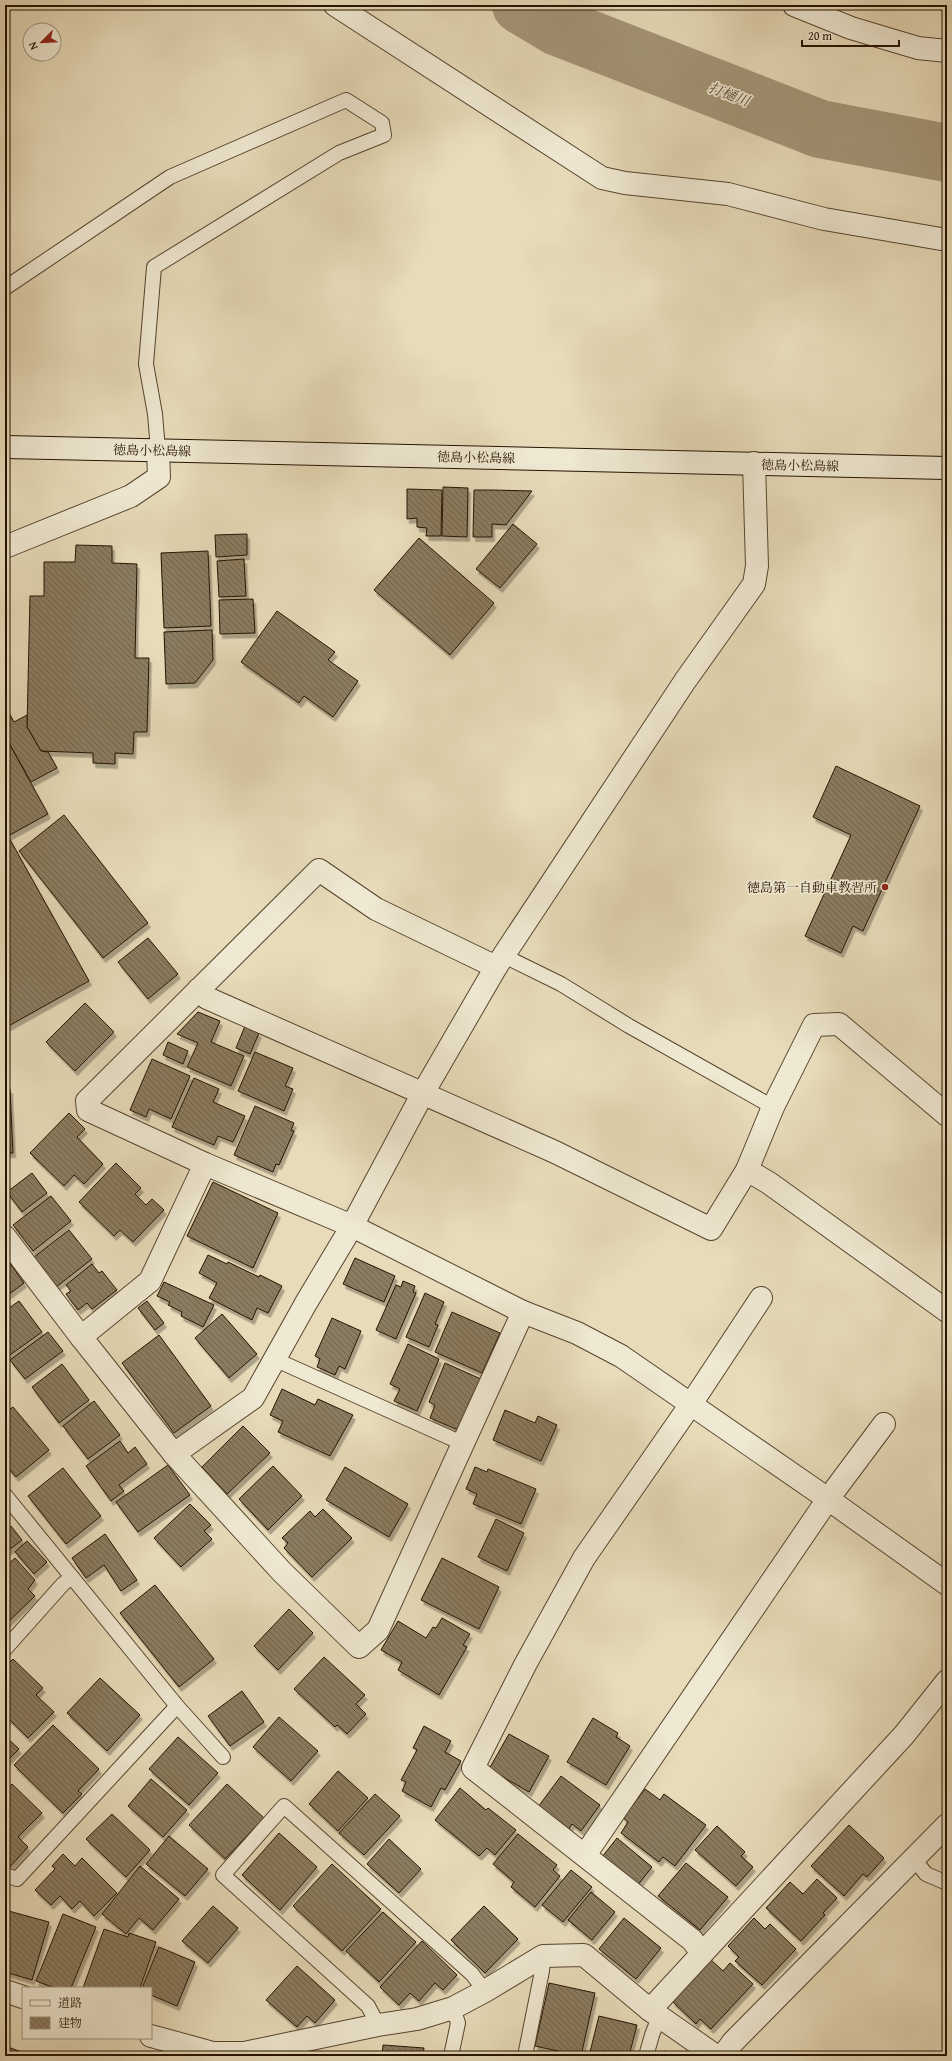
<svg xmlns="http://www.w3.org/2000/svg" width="952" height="2061" font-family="'Gentium Book Plus','Noto Serif JP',serif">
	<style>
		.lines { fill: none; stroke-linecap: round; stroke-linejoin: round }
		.river { stroke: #a5977a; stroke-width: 58 }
		.building { fill: url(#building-back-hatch); stroke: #251300; filter: url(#shadow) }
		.service-casing { stroke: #56452e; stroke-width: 16 }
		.minor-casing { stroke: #56452e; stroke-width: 24 }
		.secondary-casing { stroke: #251300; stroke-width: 24 }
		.service { stroke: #efe8d2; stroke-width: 14 }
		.minor { stroke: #efe8d2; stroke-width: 22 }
		.secondary { stroke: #efe8d2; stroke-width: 22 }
		.poi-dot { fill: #8f2418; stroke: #efe8d2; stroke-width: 1.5 }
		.labels { text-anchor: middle; stroke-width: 3.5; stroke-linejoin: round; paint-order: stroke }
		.street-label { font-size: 13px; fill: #251300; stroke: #efe8d2 }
		.poi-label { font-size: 13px; fill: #251300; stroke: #efe8d2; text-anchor: end }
		.water-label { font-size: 14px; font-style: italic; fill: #5f4e37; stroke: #efe8d2 }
	</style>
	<defs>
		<pattern id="building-back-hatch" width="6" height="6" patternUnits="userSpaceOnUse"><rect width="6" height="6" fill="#8a7b60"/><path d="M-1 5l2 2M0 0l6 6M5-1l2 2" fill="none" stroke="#71644d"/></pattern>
		<filter id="shadow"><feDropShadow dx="2.5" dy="4.5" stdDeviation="0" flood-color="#0004"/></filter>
	</defs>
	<rect width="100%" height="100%" fill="#e7dbb9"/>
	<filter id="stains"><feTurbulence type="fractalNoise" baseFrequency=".005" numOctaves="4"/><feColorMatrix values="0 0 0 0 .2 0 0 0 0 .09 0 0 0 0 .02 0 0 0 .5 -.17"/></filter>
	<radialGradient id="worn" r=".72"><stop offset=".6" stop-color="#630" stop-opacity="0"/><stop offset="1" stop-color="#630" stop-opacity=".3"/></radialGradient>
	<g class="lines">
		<polyline class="river" points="521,5 558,27 820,129 947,153"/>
	</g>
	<g class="building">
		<polygon points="443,487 468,488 467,537 442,536"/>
		<polygon points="407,489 442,490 441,536 426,536 427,528 417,527 417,518 407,519"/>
		<polygon points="474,490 492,490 532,491 506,525 492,524 492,537 473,537"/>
		<polygon points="513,524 537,544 500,588 476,569"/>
		<polygon points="247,534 247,555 216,557 215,535"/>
		<polygon points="419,538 494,603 450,655 374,590"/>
		<polygon points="76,545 112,546 112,563 137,564 135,658 149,658 147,732 134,732 133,754 115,753 115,764 93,763 93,753 41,751 27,727 30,596 44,596 44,562 75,562"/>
		<polygon points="208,551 211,626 164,628 161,553"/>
		<polygon points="244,559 246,596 219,597 217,561"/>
		<polygon points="253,599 255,633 220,634 219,600"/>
		<polygon points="277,611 335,652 328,660 358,681 333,717 304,696 299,703 241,662"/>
		<polygon points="212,630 213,660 195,683 166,684 164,632"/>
		<polygon points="8,711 14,722 27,715 27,727 41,751 48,752 57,768 31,782 5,736 5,713"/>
		<polygon points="5,736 48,814 8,836 89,981 5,1028"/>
		<polygon points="836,766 920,806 863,931 853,926 841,953 805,936 851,835 813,817"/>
		<polygon points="64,815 148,923 103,958 19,851"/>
		<polygon points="148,938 178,974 148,999 118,962"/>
		<polygon points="85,1003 114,1032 75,1071 46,1042"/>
		<polygon points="198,1012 220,1021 211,1042 244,1056 231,1086 187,1067 198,1043 177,1034"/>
		<polygon points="245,1026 259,1033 250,1054 236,1048"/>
		<polygon points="168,1042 188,1051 183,1064 163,1055"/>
		<polygon points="255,1052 293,1068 285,1086 293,1089 284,1111 238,1091"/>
		<polygon points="152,1059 190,1076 171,1119 149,1109 146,1117 130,1110"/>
		<polygon points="194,1078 219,1089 213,1102 245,1116 233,1142 218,1136 214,1145 172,1127"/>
		<polygon points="5,1089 10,1089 13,1153 5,1153"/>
		<polygon points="255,1106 294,1123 291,1130 294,1131 279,1165 276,1164 273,1172 234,1155"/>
		<polygon points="69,1113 85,1129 77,1137 103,1164 84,1184 74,1175 64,1186 30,1153"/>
		<polygon points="116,1163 141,1188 135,1194 146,1205 152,1199 164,1210 133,1242 120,1230 114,1236 79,1202"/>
		<polygon points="32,1173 47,1193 22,1212 7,1192"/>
		<polygon points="213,1182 278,1213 253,1268 187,1236"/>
		<polygon points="51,1196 71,1221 33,1251 13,1225"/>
		<polygon points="69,1230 92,1259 56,1287 34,1257"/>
		<polygon points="208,1255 227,1264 228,1262 259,1277 260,1275 282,1286 268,1313 257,1308 252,1320 209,1298 217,1283 199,1273"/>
		<polygon points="355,1258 395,1276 384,1302 343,1284"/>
		<polygon points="9,1262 24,1283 5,1297 5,1265"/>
		<polygon points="92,1264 99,1273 102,1271 117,1290 92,1309 87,1303 78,1310 66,1294 71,1291 66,1285"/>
		<polygon points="403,1281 415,1286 413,1292 416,1293 396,1339 376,1330 396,1285 401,1287"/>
		<polygon points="164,1282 214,1305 203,1327 181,1316 182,1312 168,1305 170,1302 157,1296"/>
		<polygon points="425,1293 444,1302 435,1324 438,1325 429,1347 406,1337"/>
		<polygon points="19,1301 42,1332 7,1357 5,1354 5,1311"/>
		<polygon points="147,1301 164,1323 155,1330 138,1308"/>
		<polygon points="452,1312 500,1333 482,1373 435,1352"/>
		<polygon points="222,1314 257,1354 229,1378 195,1338"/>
		<polygon points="332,1318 361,1331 345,1369 339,1366 335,1375 317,1367 320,1359 315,1356"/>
		<polygon points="48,1332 63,1351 25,1379 10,1360"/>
		<polygon points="159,1335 211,1406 174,1433 122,1363"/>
		<polygon points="408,1344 439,1359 417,1411 394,1401 400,1389 390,1384"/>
		<polygon points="445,1363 481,1379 458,1430 430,1418 435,1405 429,1402"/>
		<polygon points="62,1364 89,1400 59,1423 32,1387"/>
		<polygon points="282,1389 315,1405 318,1399 353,1415 330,1456 278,1432 283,1421 270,1415"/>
		<polygon points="94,1401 120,1435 88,1459 63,1426"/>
		<polygon points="13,1407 49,1450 16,1477 5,1464 5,1413"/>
		<polygon points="505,1410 535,1423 538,1416 557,1425 541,1461 493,1440"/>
		<polygon points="243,1426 270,1453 227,1494 202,1467"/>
		<polygon points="120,1441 128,1453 135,1447 147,1464 119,1485 124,1491 111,1501 86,1466"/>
		<polygon points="168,1465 190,1495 138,1532 116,1502"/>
		<polygon points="273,1466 302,1496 268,1530 239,1499"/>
		<polygon points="345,1467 408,1504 389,1537 326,1500"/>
		<polygon points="475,1467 487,1472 488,1469 536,1489 521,1524 473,1504 477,1494 466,1489"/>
		<polygon points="63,1468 101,1516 66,1544 28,1496"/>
		<polygon points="190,1504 211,1525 204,1531 212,1539 181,1567 154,1538"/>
		<polygon points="323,1509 352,1538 312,1577 284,1548 288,1543 282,1538 310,1511 315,1517"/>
		<polygon points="496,1519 524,1533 507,1571 478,1557"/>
		<polygon points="11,1526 22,1540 5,1553 5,1531"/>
		<polygon points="105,1534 137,1580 121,1591 104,1565 86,1578 72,1558"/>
		<polygon points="27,1541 47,1562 34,1574 15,1552"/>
		<polygon points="15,1558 35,1580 28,1589 35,1596 5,1625 5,1565 6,1566"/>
		<polygon points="442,1558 499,1587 479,1629 421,1600"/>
		<polygon points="155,1585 214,1659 179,1687 120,1613"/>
		<polygon points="289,1609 313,1633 278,1670 254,1646"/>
		<polygon points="442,1618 470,1634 463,1645 467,1647 439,1695 398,1670 402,1662 381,1650 398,1621 426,1638 433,1627 436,1628"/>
		<polygon points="324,1657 365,1695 356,1704 366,1714 347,1734 337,1725 335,1727 294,1689"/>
		<polygon points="13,1659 43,1688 36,1695 54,1712 28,1738 9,1719 5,1723 5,1667"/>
		<polygon points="100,1678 140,1715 107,1751 67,1713"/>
		<polygon points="242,1691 264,1722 230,1746 208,1716"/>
		<polygon points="279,1717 318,1751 291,1781 253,1747"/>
		<polygon points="593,1718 618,1733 616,1737 630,1746 606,1785 567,1762"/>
		<polygon points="53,1725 99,1769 78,1791 82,1794 63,1813 14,1765"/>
		<polygon points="424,1726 451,1741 445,1752 461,1761 445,1790 441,1788 431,1807 402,1791 406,1782 401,1780 417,1750 413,1748"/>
		<polygon points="509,1734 549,1756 529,1792 489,1769"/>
		<polygon points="5,1736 19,1749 5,1763"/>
		<polygon points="178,1737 218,1773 189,1805 149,1769"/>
		<polygon points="338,1771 368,1798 338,1831 309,1804"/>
		<polygon points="561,1776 600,1805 581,1831 572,1824 568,1830 538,1807"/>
		<polygon points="151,1779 187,1810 163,1837 128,1806"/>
		<polygon points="12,1784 42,1813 18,1837 28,1847 8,1869 5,1866 5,1792"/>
		<polygon points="227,1784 264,1818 225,1859 189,1825"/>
		<polygon points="460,1788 486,1810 488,1808 516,1830 495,1855 487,1848 479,1856 435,1820"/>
		<polygon points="645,1789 660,1800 664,1794 706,1825 675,1866 663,1857 659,1862 621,1833 628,1822 623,1818"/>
		<polygon points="375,1794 400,1816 364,1855 339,1833"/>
		<polygon points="112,1814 150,1850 126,1877 86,1839"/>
		<polygon points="849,1825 884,1858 867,1877 863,1874 844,1896 811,1866"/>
		<polygon points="717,1826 745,1852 741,1856 753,1867 736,1886 695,1850"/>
		<polygon points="279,1833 317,1867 280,1910 242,1875"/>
		<polygon points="518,1834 557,1865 553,1870 560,1876 535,1907 511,1887 514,1882 493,1864"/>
		<polygon points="169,1836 208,1869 185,1896 146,1864"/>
		<polygon points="617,1838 652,1867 637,1886 602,1857"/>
		<polygon points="389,1839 421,1869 399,1893 367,1864"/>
		<polygon points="63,1854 75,1866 82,1858 117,1893 94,1916 80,1901 72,1909 60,1896 51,1905 35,1890 55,1869 52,1866"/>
		<polygon points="686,1863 728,1897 700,1930 658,1896"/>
		<polygon points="332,1864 381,1909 342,1951 293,1906"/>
		<polygon points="140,1866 179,1899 153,1930 139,1918 126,1934 102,1914"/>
		<polygon points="571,1870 592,1887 563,1922 542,1905"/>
		<polygon points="817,1879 837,1898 823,1913 825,1915 801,1941 766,1908 790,1882 803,1894"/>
		<polygon points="591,1892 615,1912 592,1940 568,1920"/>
		<polygon points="213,1906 238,1928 208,1963 182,1941"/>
		<polygon points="484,1906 518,1939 485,1973 451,1940"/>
		<polygon points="5,1910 49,1922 32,1980 5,1972"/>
		<polygon points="383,1912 416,1942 379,1982 346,1951"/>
		<polygon points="63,1914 96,1927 71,1988 55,1988 36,1981"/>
		<polygon points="624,1918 661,1948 636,1979 599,1949"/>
		<polygon points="754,1918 765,1929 770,1924 796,1949 762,1985 735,1961 739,1957 728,1946"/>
		<polygon points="104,1929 128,1937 129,1933 156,1942 140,1988 83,1988"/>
		<polygon points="422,1941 457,1975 443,1990 435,1983 419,2001 410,1993 399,2005 380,1987"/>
		<polygon points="159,1947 195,1962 177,2006 151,1995 151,1988 142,1988"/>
		<polygon points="710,1959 723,1971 730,1963 753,1984 711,2029 700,2019 696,2024 672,2001"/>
		<polygon points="297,1966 335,2000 315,2023 307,2016 297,2027 266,2000"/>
		<polygon points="549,1983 595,1993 581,2056 535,2046"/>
		<polygon points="599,2016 637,2025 629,2056 589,2056"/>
		<polygon points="383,2045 424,2048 423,2056 382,2056"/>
		<polygon points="5,2046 33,2056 5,2056"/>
		<polygon points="664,2051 684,2056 663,2056"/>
	</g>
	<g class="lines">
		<defs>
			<g id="service">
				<polyline points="5,288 170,177 346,100 382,123 384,135 339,153 154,267 146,364 155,414 158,450"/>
				<polyline points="502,955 561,984 629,1026 773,1107"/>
				<polyline points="274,1359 464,1444"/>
				<polyline points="5,1495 177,1706 223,1757"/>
				<polyline points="5,1649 63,1584 72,1577"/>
				<polyline points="914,1859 926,1874 947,1883"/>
				<polyline points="5,1875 17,1879 177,1706"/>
				<polyline points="378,2025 368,2006 223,1875 284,1806 472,1974 485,1991"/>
				<polyline points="451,2056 458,2023 453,2008"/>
				<polyline points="525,2056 542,1971 543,1956"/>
				<polyline points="646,2056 652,2035 659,2017"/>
			</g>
			<g id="minor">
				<polyline points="335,5 602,178 625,183 728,194 824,219 947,240"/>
				<polyline points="794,5 851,28 918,48 947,51"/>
				<polyline points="754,463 757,566 754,584 685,681 496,967 376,909 319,870 87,1101 88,1110 205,1164 352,1226 523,1312 577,1333 621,1356 828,1499 947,1584"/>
				<polyline points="5,547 131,496 159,477 158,450"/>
				<polyline points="199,989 207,998 555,1152 711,1229 747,1170 773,1107 814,1025 839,1024 947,1115"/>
				<polyline points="747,1170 769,1183 947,1311"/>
				<polyline points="5,1237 81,1337 150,1281 205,1164"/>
				<polyline points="81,1337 174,1454 282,1572 359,1647 378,1630 523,1312"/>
				<polyline points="174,1454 253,1398 306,1303 352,1226 423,1093 496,967"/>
				<polyline points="585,1855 828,1499 884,1424"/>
				<polyline points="702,1953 692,1940 473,1768 525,1665 584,1558 691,1404 761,1298"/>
				<polyline points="5,1991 23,1997"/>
				<polyline points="650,2010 904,1735 947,1681"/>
				<polyline points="151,2036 213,2053 244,2053 378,2025 417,2019 453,2008 485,1991 543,1956 584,1955 650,2010 716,2056"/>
				<polyline points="723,2056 733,2042 947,1825"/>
			</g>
			<polyline id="secondary" points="5,447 947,468"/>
		</defs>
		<use href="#service" class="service-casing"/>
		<use href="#minor" class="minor-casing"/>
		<use href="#secondary" class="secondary-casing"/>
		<use href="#service" class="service"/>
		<use href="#minor" class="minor"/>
		<use href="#secondary" class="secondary"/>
	</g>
	<circle class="poi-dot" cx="885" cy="887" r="4"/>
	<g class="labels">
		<g class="street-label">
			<text transform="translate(152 450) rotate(1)" y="5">徳島小松島線</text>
			<text transform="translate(476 457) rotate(1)" y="5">徳島小松島線</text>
			<text transform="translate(800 465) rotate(1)" y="5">徳島小松島線</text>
		</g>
		<g class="poi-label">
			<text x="877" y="892">徳島第一自動車教習所</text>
		</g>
		<g class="water-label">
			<text transform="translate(729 94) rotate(21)" y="5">打樋川</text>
		</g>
	</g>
	<rect width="952" height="2061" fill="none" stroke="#e7dbb9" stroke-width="20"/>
	<rect x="6" y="6" width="940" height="2049" fill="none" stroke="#251300" stroke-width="2"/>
	<rect x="10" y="10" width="932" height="2041" fill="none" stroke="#251300"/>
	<rect x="22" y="1987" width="130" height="52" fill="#efe8d2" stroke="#9e937e"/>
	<rect x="30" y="2000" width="20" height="6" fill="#efe8d2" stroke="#9e937e"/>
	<text x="58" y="2007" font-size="12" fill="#251300">道路</text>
	<rect x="30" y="2017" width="20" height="12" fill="url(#building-back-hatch)" stroke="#9e937e"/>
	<text x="58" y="2027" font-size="12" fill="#251300">建物</text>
	<g transform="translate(42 42) rotate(246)"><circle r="19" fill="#efe8d2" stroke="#9e937e"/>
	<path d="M0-3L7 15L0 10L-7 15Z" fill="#8f2418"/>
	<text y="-6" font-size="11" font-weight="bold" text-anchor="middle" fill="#251300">N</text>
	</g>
	<path d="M802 40v6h97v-6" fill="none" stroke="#251300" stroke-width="2"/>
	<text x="808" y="40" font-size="12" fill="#251300" stroke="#efe8d2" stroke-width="3" paint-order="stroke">20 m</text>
	<rect width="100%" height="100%" filter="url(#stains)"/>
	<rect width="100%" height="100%" fill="url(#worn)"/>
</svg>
